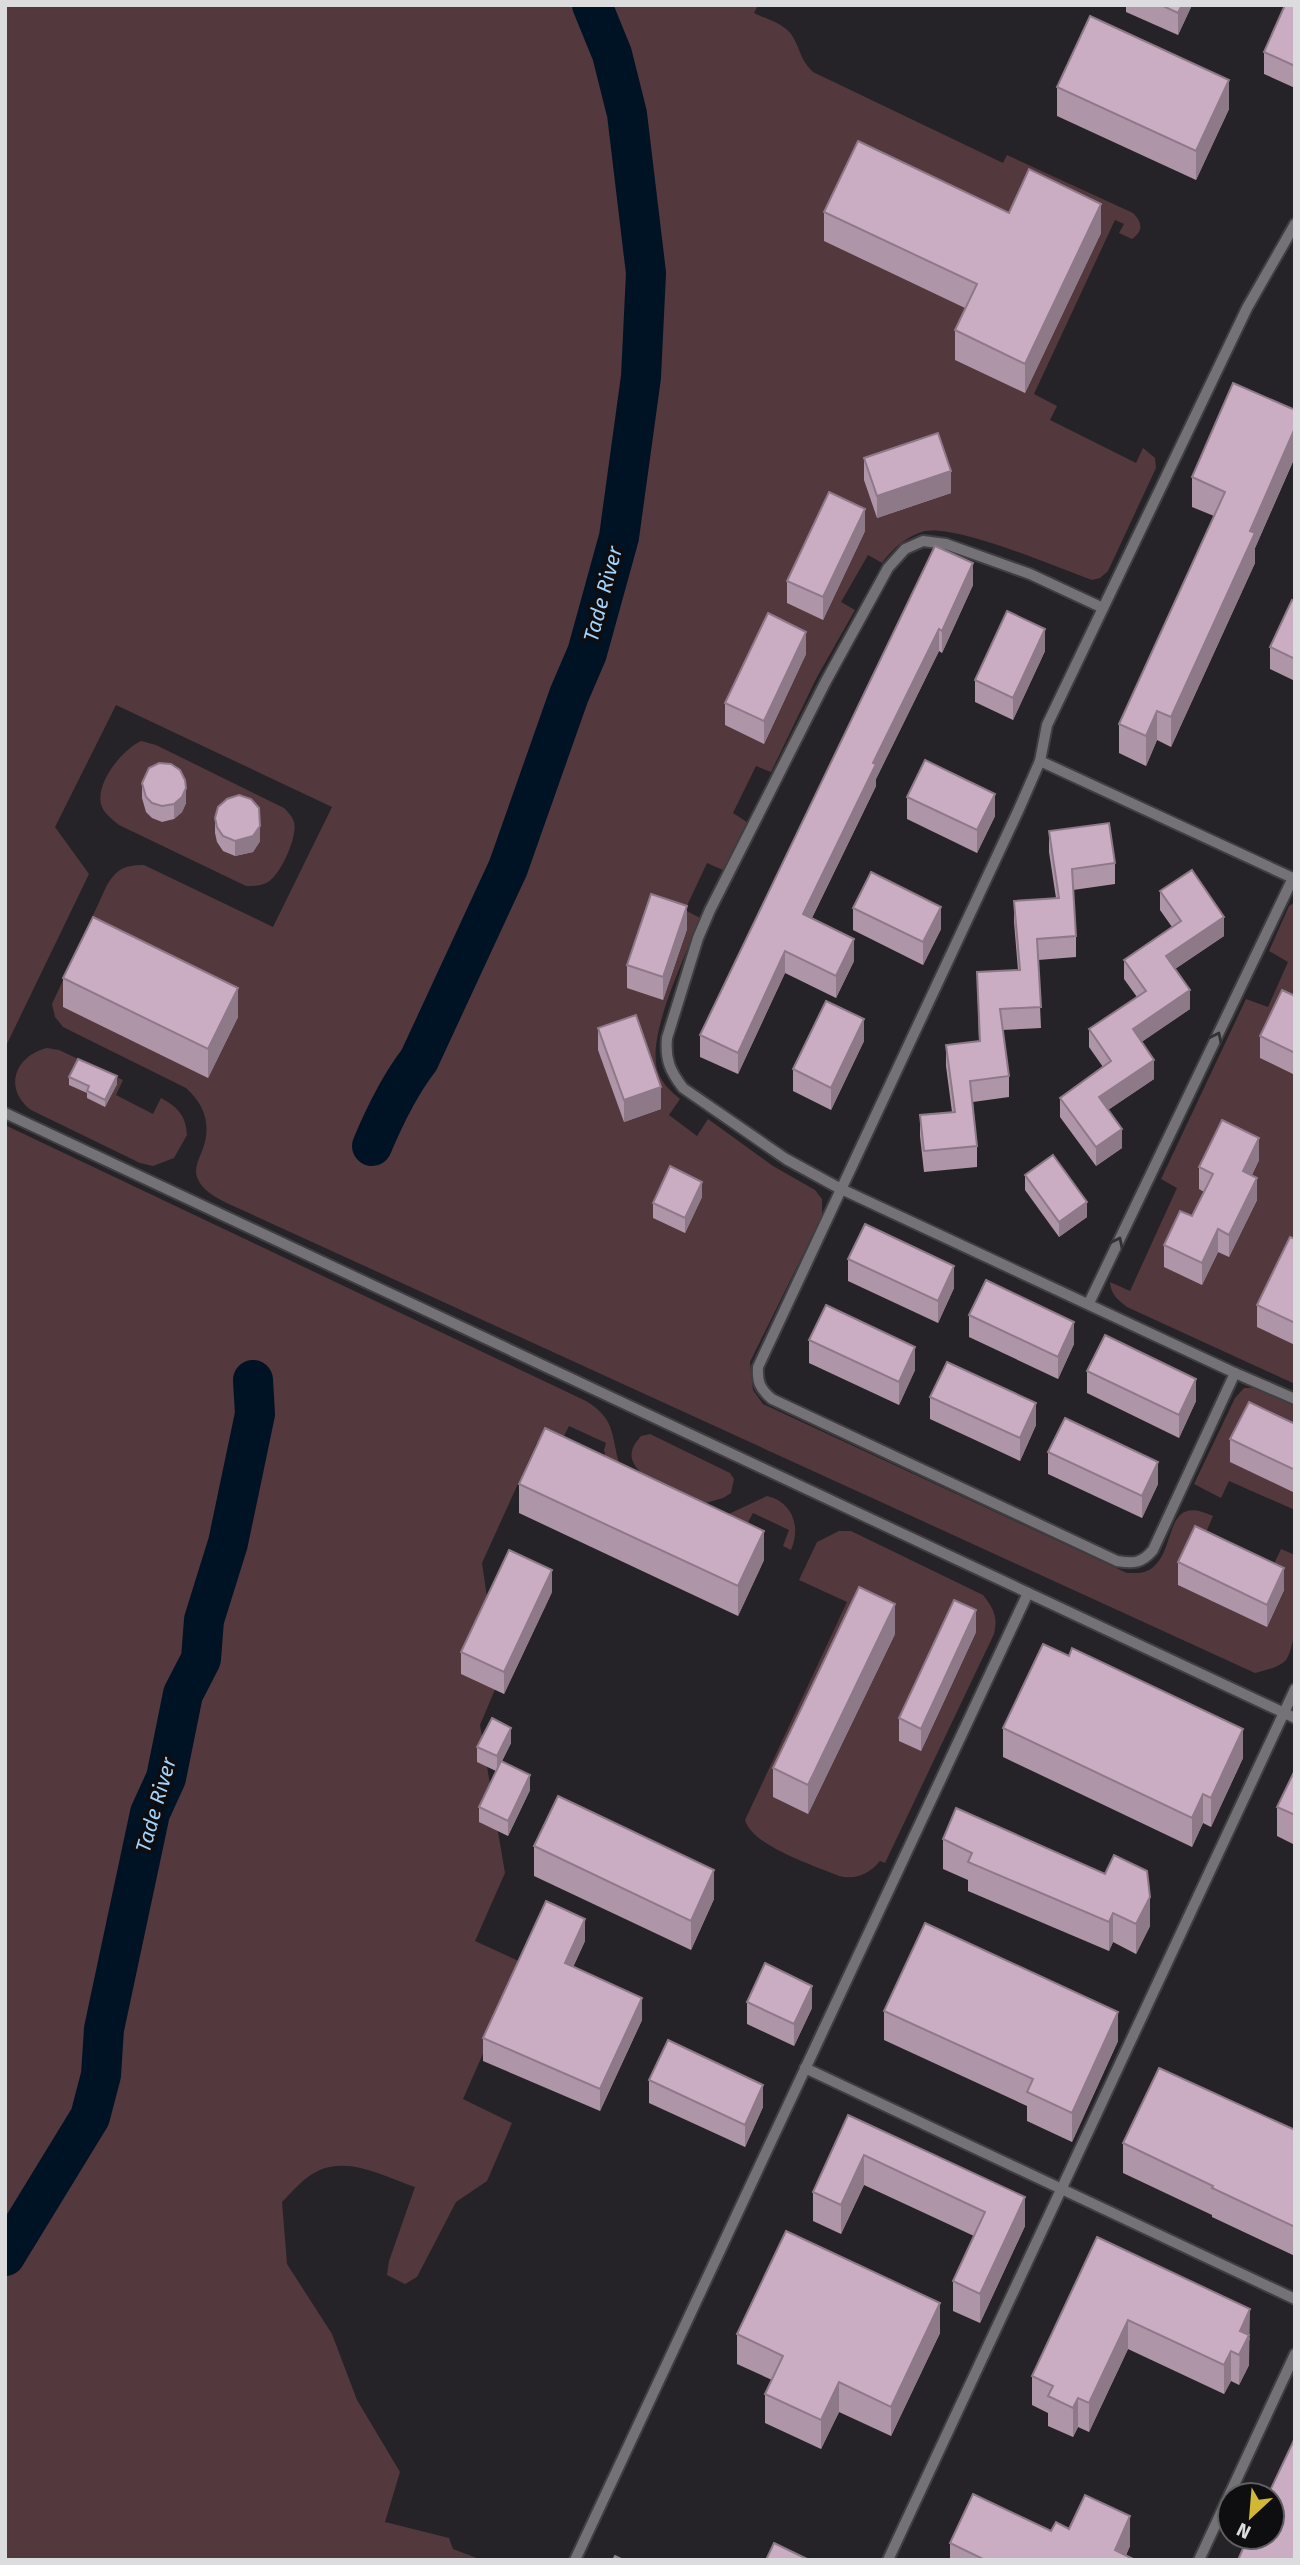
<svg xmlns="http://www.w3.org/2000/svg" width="1300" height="2565" font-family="'Fira Sans',sans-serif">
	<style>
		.green { fill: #53383d }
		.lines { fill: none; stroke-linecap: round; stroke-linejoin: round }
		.river { stroke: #001324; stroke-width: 40 }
		.service-casing { stroke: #3f3e41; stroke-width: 14 }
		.service { stroke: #747277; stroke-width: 10 }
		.wall { fill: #af95a8 }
		.shaded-wall { fill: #8e7988 }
		.building { fill: #cbadc3; stroke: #8e7988; stroke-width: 2 }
		.oneway { stroke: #323033 }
		.labels { text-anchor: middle; stroke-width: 7; stroke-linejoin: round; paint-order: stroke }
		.water-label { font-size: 21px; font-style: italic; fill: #a3d2fa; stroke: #0e0d0f }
	</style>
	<rect width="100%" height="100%" fill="#252327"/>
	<g class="green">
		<path d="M5 5H758L754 13C766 19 786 24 793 37 801 51 800 59 813 72L1003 163 1007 155 1133 213C1143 223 1143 231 1132 239L1119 233 1124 224 1115 220 1034 394 1057 406 1050 420 1136 463 1143 448 1155 458 1156 468 1108 571 1100 578 1092 580C1056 567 959 525 925 531 908 535 892 549 882 563L868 555 841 602 855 610 817 677 771 772 756 766 733 813 747 822 723 870 707 863 685 910 700 918C687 954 643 1040 659 1074 663 1085 672 1092 680 1099L669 1115 697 1136 708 1119 773 1166 815 1190 822 1199V1216L750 1362 753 1390 763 1404 1127 1573C1135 1573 1142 1574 1149 1570 1179 1553 1161 1491 1213 1516L1205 1535 1273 1566 1281 1549 1295 1555C1295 1582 1300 1639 1286 1660 1279 1668 1265 1670 1255 1673L240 1209C225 1202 203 1194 197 1177 194 1168 199 1159 202 1151 212 1126 205 1105 186 1088L63 1027 55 1017 52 1004 107 885C117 869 124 865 144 865L273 927 332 807 116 705 55 827 89 874 5 1048Z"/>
		<path d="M141 741 156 745 284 808C288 812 292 816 294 822 298 836 281 874 268 882 261 886 254 886 246 886L119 825C113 820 103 813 101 804 96 782 122 750 141 741Z"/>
		<path d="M1295 902V1384L1127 1307C1117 1299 1111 1295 1110 1282L1130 1291 1177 1188 1161 1179 1246 999 1268 1007 1288 962 1269 951 1289 906Z"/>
		<path d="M47 1048 59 1050 123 1080 116 1095 153 1114 161 1098C178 1107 186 1116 187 1135L174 1158 153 1166 140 1163 31 1110C3 1088 15 1056 47 1048Z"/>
		<path d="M5 1121 7 1126 586 1401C615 1419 611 1433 619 1463L600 1466 605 1455 604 1450 606 1443 569 1426 560 1444 550 1448 537 1442 482 1563 499 1680 480 1725 505 1873 475 1941 523 1963 463 2099 512 2123 487 2181 456 2202 417 2277 405 2284 387 2275 389 2261 415 2187C386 2177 350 2157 320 2170 305 2176 293 2191 282 2202L287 2264 332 2334 357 2400 400 2472 385 2522 449 2538 453 2549 482 2560H5Z"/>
		<polygon points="1244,1388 1255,1388 1295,1406 1295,1510 1229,1481 1221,1498 1194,1484 1235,1398"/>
		<path d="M650 1434 730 1473 734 1479 731 1493 723 1498 699 1505C681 1496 626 1476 632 1451 633 1445 638 1440 641 1436Z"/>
		<path d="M767 1496C793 1502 801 1527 791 1550L783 1546 789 1530 753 1513 744 1530 720 1518Z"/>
		<path d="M839 1531H851L983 1595C994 1609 998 1617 994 1634L885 1863 880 1861C869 1874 856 1880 839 1876 815 1866 752 1846 745 1820L847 1602 799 1580 817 1542Z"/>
	</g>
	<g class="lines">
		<g class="river">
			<path d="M372 1146C385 1115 399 1086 419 1060L508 868 569 695 587 653 619 537 641 377 646 273 627 114 612 54 592 5"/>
			<polyline points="5,2256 90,2117 101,2075 104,2029 150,1813 166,1778 183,1694 201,1659 204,1620 228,1543 255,1414 253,1380"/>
		</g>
		<defs>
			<g id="service">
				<path d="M1103 608 1030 574 946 544 923 541 905 549 888 568 826 681 710 910 698 938 667 1038C665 1060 670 1071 683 1088L786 1159 839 1188 1235 1373 1295 1399"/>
				<polyline points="1040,761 1295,879"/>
				<polyline points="5,1113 1295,1718"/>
				<polyline points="1089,1303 1293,878"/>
				<path d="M1235 1373 1153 1550C1142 1563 1134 1564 1117 1561L772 1399C760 1389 757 1382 758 1367L1019 809 1040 761 1047 725 1247 308 1295 224"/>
				<polyline points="805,2068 1295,2299"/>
				<polyline points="575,2560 1028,1593"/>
				<polyline points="888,2560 1295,1689"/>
				<polyline points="1199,2560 1295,2354"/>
			</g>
		</defs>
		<use href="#service" class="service-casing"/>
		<use href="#service" class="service"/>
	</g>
	<g class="wall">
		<polygon points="1126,5 1192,5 1178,35 1126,12"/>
		<polygon points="1295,5 1295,88 1264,74 1264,52"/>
		<polygon points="1057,87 1229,109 1196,180 1057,116"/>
		<polygon points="824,212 1009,213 1101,233 1025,393 955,360 955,330 965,308 824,241"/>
		<polygon points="1295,410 1295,457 1255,548 1255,563 1171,747 1157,740 1146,766 1119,753 1119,724 1214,516 1192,507 1192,477"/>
		<polygon points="864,458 951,493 877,518 864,480"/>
		<polygon points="865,531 823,620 787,603 787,581"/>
		<polygon points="935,546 973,585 942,653 939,651 876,779 876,786 812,918 854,961 836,998 785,973 738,1074 700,1057 700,1035"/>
		<polygon points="1295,602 1295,681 1270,669 1270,647"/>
		<polygon points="1045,651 1013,720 975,702 975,680"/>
		<polygon points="806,654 764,744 725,725 725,703"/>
		<polygon points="142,783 186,803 182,812 174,819 162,822 152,818 146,812 142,798"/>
		<polygon points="907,797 995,816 977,853 907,819"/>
		<polygon points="215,818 260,841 253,852 235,856 223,851 217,842 215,833"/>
		<polygon points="1049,831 1115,863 1115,884 1073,890 1076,936 1076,957 1038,960 1041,1028 1002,1030 1009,1076 1009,1097 973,1102 977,1146 977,1167 924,1172 920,1136 920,1115 952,1112 946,1066 946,1045 979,1041 977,972 1018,970 1014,922 1014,901 1056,898 1049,852"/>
		<polygon points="1160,891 1224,936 1175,969 1190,1009 1141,1042 1154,1079 1108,1110 1122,1148 1096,1166 1060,1117 1060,1098 1103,1067 1089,1047 1089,1029 1137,997 1124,979 1124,960 1172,927 1160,910"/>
		<polygon points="853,908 941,929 923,965 853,930"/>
		<polygon points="687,929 663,1000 627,988 627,965"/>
		<polygon points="63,978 238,1017 208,1078 63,1007"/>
		<polygon points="1295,996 1295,1075 1260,1058 1260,1036"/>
		<polygon points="598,1028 661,1109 624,1122 598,1050"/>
		<polygon points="864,1041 831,1110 793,1091 793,1069"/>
		<polygon points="69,1077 117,1084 105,1107 87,1098 87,1093 69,1085"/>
		<polygon points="1259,1160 1252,1175 1257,1200 1229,1257 1218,1252 1202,1285 1164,1267 1164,1245 1192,1216 1204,1192 1199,1189 1199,1167"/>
		<polygon points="1025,1175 1087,1217 1059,1237 1025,1190"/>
		<polygon points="702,1197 685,1233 653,1218 653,1203"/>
		<polygon points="1295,1239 1295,1345 1257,1327 1257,1305"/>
		<polygon points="848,1259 954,1288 938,1323 848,1281"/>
		<polygon points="969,1315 1074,1344 1058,1379 969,1337"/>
		<polygon points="809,1340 915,1370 899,1405 809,1363"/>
		<polygon points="1087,1371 1196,1401 1179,1438 1087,1393"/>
		<polygon points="930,1397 1036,1425 1020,1461 930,1419"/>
		<polygon points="1295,1424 1295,1493 1230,1462 1230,1439"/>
		<polygon points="1048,1452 1158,1484 1142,1518 1048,1474"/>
		<polygon points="519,1484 764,1560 738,1616 519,1513"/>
		<polygon points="1178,1562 1284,1590 1267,1627 1178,1585"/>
		<polygon points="552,1592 504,1694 461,1674 461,1652"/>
		<polygon points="976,1632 921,1751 899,1741 899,1718"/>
		<polygon points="895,1634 808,1814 773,1797 773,1768"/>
		<polygon points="1003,1728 1243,1758 1211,1827 1203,1823 1192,1847 1003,1757"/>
		<polygon points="511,1743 502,1761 530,1790 508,1836 479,1822 479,1807 496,1771 477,1762 477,1747"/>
		<polygon points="1295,1770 1295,1845 1277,1836 1277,1807"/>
		<polygon points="943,1839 1150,1926 1136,1954 1113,1942 1109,1951 968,1891 968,1880 943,1869"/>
		<polygon points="534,1846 714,1899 691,1950 534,1876"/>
		<polygon points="585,1941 573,1967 642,2020 600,2111 483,2061 483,2038"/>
		<polygon points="747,2002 812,2008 794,2046 747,2024"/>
		<polygon points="884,2011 1118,2041 1072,2142 1027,2121 1027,2106 884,2040"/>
		<polygon points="649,2080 763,2107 745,2147 649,2103"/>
		<polygon points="848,2115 1025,2226 980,2323 953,2311 953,2281 974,2236 864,2185 841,2234 813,2221 813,2192"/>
		<polygon points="1295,2130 1295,2256 1212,2217 1212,2215 1123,2173 1123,2143"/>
		<polygon points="1097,2237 1250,2338 1249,2341 1249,2365 1239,2385 1231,2381 1224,2394 1128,2349 1089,2432 1078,2427 1073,2437 1048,2426 1048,2413 1032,2405 1032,2376"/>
		<polygon points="940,2333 891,2436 839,2412 821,2449 765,2423 765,2394 772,2380 737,2364 737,2334"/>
		<polygon points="1069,2529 1130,2546 1126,2555 1135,2560 950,2560 950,2543"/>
	</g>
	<g class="shaded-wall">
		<polygon points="1182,5 1192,5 1178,35 1178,13"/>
		<polygon points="1229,80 1229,109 1196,180 1196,151"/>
		<polygon points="1101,204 1101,233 1025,393 1025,364"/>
		<polygon points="1295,428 1295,457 1255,548 1255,563 1171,747 1171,717"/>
		<polygon points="951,471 951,493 877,518 877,496"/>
		<polygon points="865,509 865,531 823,620 823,597"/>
		<polygon points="973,563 973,585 942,653 942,631"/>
		<polygon points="939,629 939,651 876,779 876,786 803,936 803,914 873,763"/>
		<polygon points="1045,629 1045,651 1013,720 1013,698"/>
		<polygon points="806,632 806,654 764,744 764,721"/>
		<polygon points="1157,711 1157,740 1146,766 1146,736"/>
		<polygon points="186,788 186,803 182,812 174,819 174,804"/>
		<polygon points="995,794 995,816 977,853 977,830"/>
		<polygon points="260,826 260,841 253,852 235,856 235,841"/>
		<polygon points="687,906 687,929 663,1000 663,977"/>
		<polygon points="941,907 941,929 923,965 923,942"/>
		<polygon points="1224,917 1224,936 1166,975 1166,956"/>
		<polygon points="854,939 854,961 836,998 836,976"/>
		<polygon points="785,951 785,973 738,1074 738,1053"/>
		<polygon points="238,988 238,1017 208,1078 208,1049"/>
		<polygon points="1190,990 1190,1009 1133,1048 1133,1029"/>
		<polygon points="864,1019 864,1041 831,1110 831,1088"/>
		<polygon points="1154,1060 1154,1079 1099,1116 1099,1097"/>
		<polygon points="117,1076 117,1084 105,1107 105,1100"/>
		<polygon points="661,1087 661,1109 624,1122 624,1100"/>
		<polygon points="1122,1129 1122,1148 1096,1166 1096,1147"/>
		<polygon points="1259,1138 1259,1160 1243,1193 1243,1171"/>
		<polygon points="1257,1178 1257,1200 1229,1257 1229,1235"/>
		<polygon points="702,1182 702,1197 685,1233 685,1218"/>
		<polygon points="1087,1202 1087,1217 1059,1237 1059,1222"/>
		<polygon points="1218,1229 1218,1252 1202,1285 1202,1263"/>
		<polygon points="954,1266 954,1288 938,1323 938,1301"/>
		<polygon points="1074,1322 1074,1344 1058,1379 1058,1357"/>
		<polygon points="915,1347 915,1370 899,1405 899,1382"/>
		<polygon points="1196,1379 1196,1401 1179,1438 1179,1415"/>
		<polygon points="1036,1403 1036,1425 1020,1461 1020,1438"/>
		<polygon points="1158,1462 1158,1484 1142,1518 1142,1496"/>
		<polygon points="764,1531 764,1560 738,1616 738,1586"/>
		<polygon points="1284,1568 1284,1590 1267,1627 1267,1605"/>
		<polygon points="552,1570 552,1592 504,1694 504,1672"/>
		<polygon points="895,1604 895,1634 808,1814 808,1785"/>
		<polygon points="976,1610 976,1632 921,1751 921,1729"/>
		<polygon points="511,1728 511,1743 497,1771 497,1756"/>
		<polygon points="1243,1729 1243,1758 1211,1827 1211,1798"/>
		<polygon points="530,1775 530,1790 508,1836 508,1821"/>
		<polygon points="1203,1794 1203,1823 1192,1847 1192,1818"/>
		<polygon points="714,1870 714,1899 691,1950 691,1921"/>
		<polygon points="1150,1897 1150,1926 1136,1954 1136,1924"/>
		<polygon points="1113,1913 1113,1942 1109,1951 1109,1922"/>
		<polygon points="585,1919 585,1941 565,1985 565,1963"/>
		<polygon points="812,1986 812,2008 794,2046 794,2024"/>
		<polygon points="642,1998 642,2020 600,2111 600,2089"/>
		<polygon points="1118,2012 1118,2041 1072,2142 1072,2113"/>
		<polygon points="763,2085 763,2107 745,2147 745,2125"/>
		<polygon points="864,2155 864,2185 841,2234 841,2205"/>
		<polygon points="1025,2197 1025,2226 980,2323 980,2294"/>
		<polygon points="940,2303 940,2333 891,2436 891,2407"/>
		<polygon points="1250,2309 1249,2365 1239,2385 1240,2331"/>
		<polygon points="1128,2320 1128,2349 1089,2432 1089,2403"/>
		<polygon points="1231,2351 1231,2381 1224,2394 1224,2365"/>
		<polygon points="839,2382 839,2412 821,2449 821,2420"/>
		<polygon points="1078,2398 1078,2427 1073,2437 1073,2408"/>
		<polygon points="1130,2516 1130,2546 1124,2560 1115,2550"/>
	</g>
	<g class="building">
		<polygon points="1161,5 1182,5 1178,13"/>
		<polygon points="1285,5 1295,5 1295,66 1264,52"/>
		<polygon points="1090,16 1229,80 1196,151 1057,87"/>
		<polygon points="858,141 1009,213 1029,169 1101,204 1025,364 955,330 977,284 824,212"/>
		<polygon points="1233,383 1295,410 1295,428 1250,531 1255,533 1171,717 1157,711 1146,736 1119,724 1225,492 1192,477"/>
		<polygon points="938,433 951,471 877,496 864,458"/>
		<polygon points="829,492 865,509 823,597 787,581"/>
		<polygon points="935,546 973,563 942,631 939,629 873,763 876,764 803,914 854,939 836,976 785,951 738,1053 700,1035"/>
		<polygon points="1292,600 1295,602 1295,659 1270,647"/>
		<polygon points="1007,611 1045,629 1013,698 975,680"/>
		<polygon points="768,613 806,632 764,721 725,703"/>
		<polygon points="925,760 995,794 977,830 907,797"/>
		<polygon points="159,763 171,764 180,770 185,780 186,788 182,797 174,804 162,806 152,803 146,797 142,783 149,768"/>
		<polygon points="239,795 251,799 259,808 260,826 253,836 235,841 223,836 217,827 215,818 218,807 227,799"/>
		<polygon points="1109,823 1115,863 1072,869 1076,936 1037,939 1041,1007 1000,1009 1009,1076 970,1081 977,1146 924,1151 920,1115 955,1112 946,1045 980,1041 977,972 1020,970 1014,901 1059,898 1049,831"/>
		<polygon points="1192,870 1224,917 1166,956 1190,990 1133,1029 1154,1060 1099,1097 1122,1129 1096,1147 1060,1098 1111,1061 1089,1029 1146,991 1124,960 1181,921 1160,891"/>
		<polygon points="871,872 941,907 923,942 853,908"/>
		<polygon points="651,894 687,906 663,977 627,965"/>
		<polygon points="93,917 238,988 208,1049 63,978"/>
		<polygon points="1282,990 1295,996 1295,1053 1260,1036"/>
		<polygon points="826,1001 864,1019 831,1088 793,1069"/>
		<polygon points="636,1015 661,1087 624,1100 598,1028"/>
		<polygon points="78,1059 117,1076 105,1100 87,1091 89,1086 69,1077"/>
		<polygon points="1222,1120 1259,1138 1243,1171 1257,1178 1229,1235 1218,1229 1202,1263 1164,1245 1180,1211 1192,1216 1213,1174 1199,1167"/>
		<polygon points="1053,1155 1087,1202 1059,1222 1025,1175"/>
		<polygon points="670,1166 702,1182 685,1218 653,1203"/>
		<polygon points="865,1224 954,1266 938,1301 848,1259"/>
		<polygon points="1290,1237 1295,1239 1295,1323 1257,1305"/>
		<polygon points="986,1280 1074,1322 1058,1357 969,1315"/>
		<polygon points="826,1305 915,1347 899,1382 809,1340"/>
		<polygon points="1105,1335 1196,1379 1179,1415 1087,1371"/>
		<polygon points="947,1362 1036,1403 1020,1438 930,1397"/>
		<polygon points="1249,1402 1295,1424 1295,1470 1230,1439"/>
		<polygon points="1065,1418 1158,1462 1142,1496 1048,1452"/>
		<polygon points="545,1428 764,1531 738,1586 519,1484"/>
		<polygon points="1195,1526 1284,1568 1267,1605 1178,1562"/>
		<polygon points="509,1550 552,1570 504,1672 461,1652"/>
		<polygon points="859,1587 895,1604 808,1785 773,1768"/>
		<polygon points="954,1600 976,1610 921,1729 899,1718"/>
		<polygon points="1043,1644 1069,1656 1072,1648 1243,1729 1211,1798 1203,1794 1192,1818 1003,1728"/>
		<polygon points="492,1718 511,1728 497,1756 477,1747"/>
		<polygon points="501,1761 530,1775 508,1821 479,1807"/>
		<polygon points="1295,1770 1295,1815 1277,1807"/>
		<polygon points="558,1796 714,1870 691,1921 534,1846"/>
		<polygon points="956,1808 1105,1874 1114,1855 1147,1871 1150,1897 1136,1924 1113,1913 1109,1922 968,1862 972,1853 943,1839"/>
		<polygon points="546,1901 585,1919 565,1963 642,1998 600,2089 483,2038"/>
		<polygon points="925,1923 1118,2012 1072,2113 1027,2092 1033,2079 884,2011"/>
		<polygon points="765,1963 812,1986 794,2024 747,2002"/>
		<polygon points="668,2040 763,2085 745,2125 649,2080"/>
		<polygon points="1159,2068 1295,2130 1295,2227 1212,2188 1213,2186 1123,2143"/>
		<polygon points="848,2115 1025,2197 980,2294 953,2281 985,2212 864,2155 841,2205 813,2192"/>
		<polygon points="786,2231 940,2303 891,2407 839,2382 821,2420 765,2394 783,2356 737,2334"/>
		<polygon points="1097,2237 1250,2309 1240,2331 1249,2335 1239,2355 1231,2351 1224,2365 1128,2320 1089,2403 1078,2398 1073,2408 1048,2396 1053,2386 1032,2376"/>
		<polygon points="1295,2438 1295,2560 1238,2560 1248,2537 1272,2537 1272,2495 1268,2495"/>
		<polygon points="973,2494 1051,2531 1056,2522 1069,2529 1085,2495 1130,2516 1115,2550 1135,2560 985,2560 950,2543"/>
		<polygon points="774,2543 809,2560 766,2560"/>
		<polygon points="615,2556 623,2560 613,2560"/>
	</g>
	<defs><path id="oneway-chevron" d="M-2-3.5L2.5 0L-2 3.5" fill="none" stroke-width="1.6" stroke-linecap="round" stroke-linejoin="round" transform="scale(1.75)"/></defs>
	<g class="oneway">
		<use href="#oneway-chevron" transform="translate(1217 1037) rotate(-64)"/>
		<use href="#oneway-chevron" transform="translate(1118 1242) rotate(-64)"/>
	</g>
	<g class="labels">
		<g class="water-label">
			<text transform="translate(603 594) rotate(-75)" y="7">Tade River</text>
			<text transform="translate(156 1805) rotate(-74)" y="7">Tade River</text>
		</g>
	</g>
	<rect width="1300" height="2565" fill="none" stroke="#dcdbdd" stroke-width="14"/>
	<g transform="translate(1251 2516) rotate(206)"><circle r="33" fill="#0e0d0f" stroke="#605f61" stroke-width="2"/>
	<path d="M0-5L12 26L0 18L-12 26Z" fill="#d1b736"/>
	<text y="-10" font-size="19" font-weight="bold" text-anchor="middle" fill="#dcdbdd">N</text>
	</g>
</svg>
